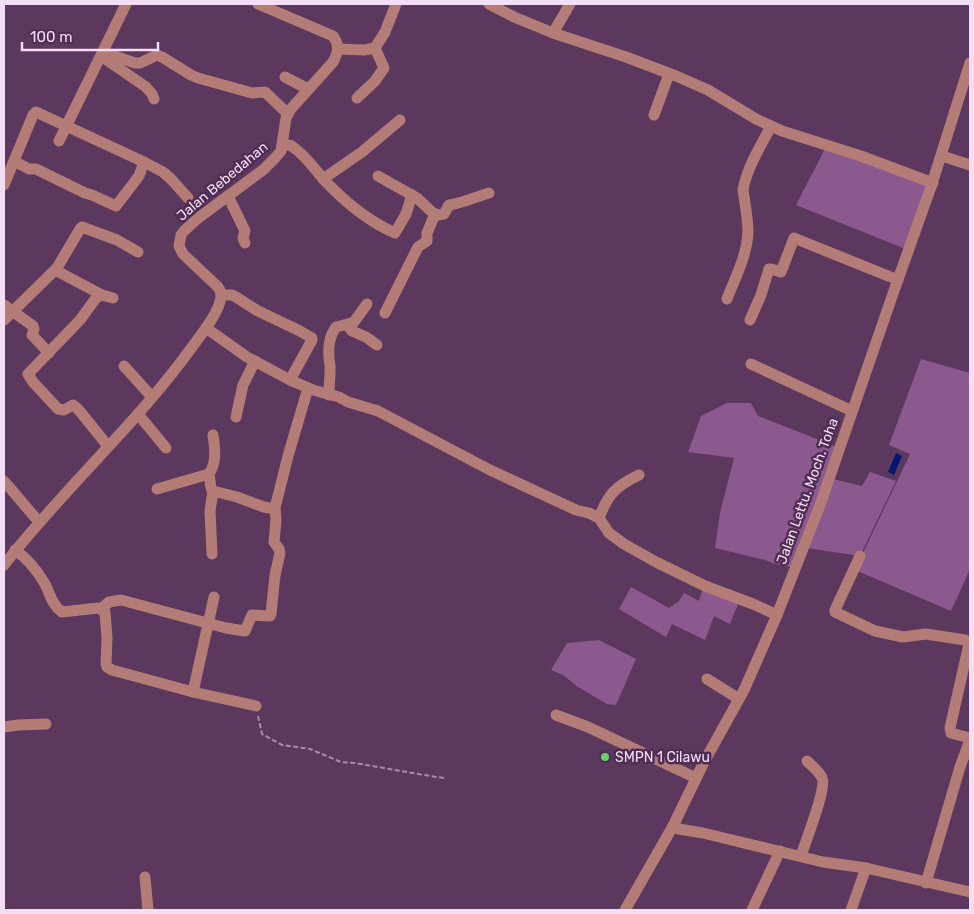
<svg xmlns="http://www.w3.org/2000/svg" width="974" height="914" font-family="Rubik,sans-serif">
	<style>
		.green { fill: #8c598f }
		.water { fill: #041973 }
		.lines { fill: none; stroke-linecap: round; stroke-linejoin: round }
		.path { stroke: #a98cab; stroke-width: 2; stroke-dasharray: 5 2.5; stroke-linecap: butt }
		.minor { stroke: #b37c77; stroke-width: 11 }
		.poi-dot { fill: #62d469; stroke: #502d53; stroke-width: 2 }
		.labels { text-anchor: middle; stroke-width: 5; stroke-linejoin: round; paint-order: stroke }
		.street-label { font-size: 14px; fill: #f4def5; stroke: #502d53 }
		.poi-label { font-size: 14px; fill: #f4def5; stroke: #502d53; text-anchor: start }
	</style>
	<rect width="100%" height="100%" fill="#5c375e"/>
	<g class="green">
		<polygon points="827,145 931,187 908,250 796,205"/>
		<polygon points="921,359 970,373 970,569 951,611 855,570 910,454 889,445"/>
		<polygon points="727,403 751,403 758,416 837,447 791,567 775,564 765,560 715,548 720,513 734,458 688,452 701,416"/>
		<polygon points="870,472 896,481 860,556 807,548 833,479 862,486"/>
		<polygon points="631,587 669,608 679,601 684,593 699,601 703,588 739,602 730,624 714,616 705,640 672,624 666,637 619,609"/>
		<polygon points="599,640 636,659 616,705 607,704 578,687 563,675 551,670 567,643"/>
	</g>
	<polygon class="water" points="896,453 902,456 894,475 888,472"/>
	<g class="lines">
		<polyline class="path" points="258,716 262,734 282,745 310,749 341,762 355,763 424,775 444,778"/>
		<g class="minor">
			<polyline points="489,4 514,17 553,33 626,57 676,76 708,90 756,119 782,131 861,156 933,183"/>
			<polyline points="553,33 570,4"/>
			<polyline points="338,49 364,50 375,48 385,32 396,4"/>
			<polyline points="103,52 135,63 140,63 157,55 162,57 191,75 198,78 252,93 265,92 288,114"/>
			<polyline points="101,56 146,87 152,94 154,99"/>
			<polyline points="285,77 308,89"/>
			<polyline points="357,98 375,81 384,68 375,48"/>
			<polyline points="654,115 669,74"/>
			<polyline points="59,141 126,4"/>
			<path d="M282 146C287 145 290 144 293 147 309 158 318 175 331 187 349 205 372 223 395 233L406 214 412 195"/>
			<polyline points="942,156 970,165"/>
			<polyline points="14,161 29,169 36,169 85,193 92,195 116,206 139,176 144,162"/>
			<path d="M378 176 417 198 433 213 438 215 444 214 449 205C463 203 475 197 489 193"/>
			<polyline points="323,179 362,152 400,120"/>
			<polyline points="4,185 33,115 36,112 144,162 163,172 171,179 188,198"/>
			<polyline points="228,196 245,231 243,238 245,243"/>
			<polyline points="55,270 102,295"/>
			<polyline points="221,295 232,295 236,297 258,311 298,330 312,338 312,340 290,380"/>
			<path d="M727 299C735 278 747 256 748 232 748 219 745 204 743 190 747 167 761 146 771 126"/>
			<polyline points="4,305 33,326 34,329 32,335 49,353"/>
			<polyline points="385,313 418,247 427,241 427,233 435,214"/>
			<polyline points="4,320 57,268 80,229 82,227 117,240 138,252"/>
			<polyline points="750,320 761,295 769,269 771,269 781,272 794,238 898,280"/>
			<polyline points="347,325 352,331 366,337 377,345"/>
			<polyline points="206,328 247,357 290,380 313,390 339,397 348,402 378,411 490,470 576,510 589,513 599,518 609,533 624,544 656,562 705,586 753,604 777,615"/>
			<polyline points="751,364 852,411"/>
			<polyline points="124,366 152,397"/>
			<path d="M329 395C329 386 330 378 330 370 331 366 329 362 329 358 328 347 330 335 336 327L348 324 354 322 367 304"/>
			<polyline points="138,414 166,448"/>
			<polyline points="236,417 243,385 255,361"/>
			<path d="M213 435C215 449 217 462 209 474L211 488 213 491 237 497 264 507 274 509 276 504 288 456 308 388"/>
			<polyline points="108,446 78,409 73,405 64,410 58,409 33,382 28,374 80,320 96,298 102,295 113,298"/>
			<polyline points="4,481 39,522"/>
			<polyline points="157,489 209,474"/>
			<path d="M599 518C608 494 616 486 639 475"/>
			<path d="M15 550C28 559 37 570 45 584 50 594 52 605 62 612L98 608 105 612 107 638 106 664 107 667 112 670 193 692 256 706"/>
			<polyline points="212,554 210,511 213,491"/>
			<polyline points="860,556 835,610 835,612 875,631 903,637 926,634 965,640 969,644"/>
			<path d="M4 565C64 488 138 423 195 343 204 331 219 312 221 297 222 293 220 290 218 287L183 254 179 246 181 235 184 231 197 219 263 170 275 158 281 151 286 118 290 110 333 62C338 53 340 45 333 36L258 4"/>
			<polyline points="101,609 109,602 121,600 226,628 245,631 252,615 268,616 270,616 271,614 275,575 280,553 279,549 274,542 276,520 275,507"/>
			<polyline points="970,644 969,644 950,728 951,733 970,738"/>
			<polyline points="707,679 739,699"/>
			<polyline points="193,692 214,597"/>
			<polyline points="556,715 588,727 696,778"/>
			<polyline points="4,727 18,725 46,724"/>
			<polyline points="673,826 679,829 703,833 823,862 866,868 970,892"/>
			<path d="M801 856C805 842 827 789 822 778 820 772 811 765 807 761"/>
			<polyline points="145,877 148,910"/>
			<polyline points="926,883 960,767 970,740"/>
			<polyline points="625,910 673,826 703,764 744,690 777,615 820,505 896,285 931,187 970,63"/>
			<polyline points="752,910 780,851"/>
			<polyline points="851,910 866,868"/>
		</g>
	</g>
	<circle class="poi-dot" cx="605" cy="757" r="5"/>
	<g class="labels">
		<g class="street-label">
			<text transform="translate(222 181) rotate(-40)" y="5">Jalan Bebedahan</text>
			<text transform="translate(807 491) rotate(-70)" y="5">Jalan Lettu. Moch. Toha</text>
		</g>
		<g class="poi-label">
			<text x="615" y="762">SMPN 1 Cilawu</text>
		</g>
	</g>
	<rect width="974" height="914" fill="none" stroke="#f4def5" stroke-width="10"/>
	<path d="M22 42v8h136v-8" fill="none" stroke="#f4def5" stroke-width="2.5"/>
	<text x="30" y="42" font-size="15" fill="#f4def5" stroke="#502d53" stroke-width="4" paint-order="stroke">100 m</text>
</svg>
